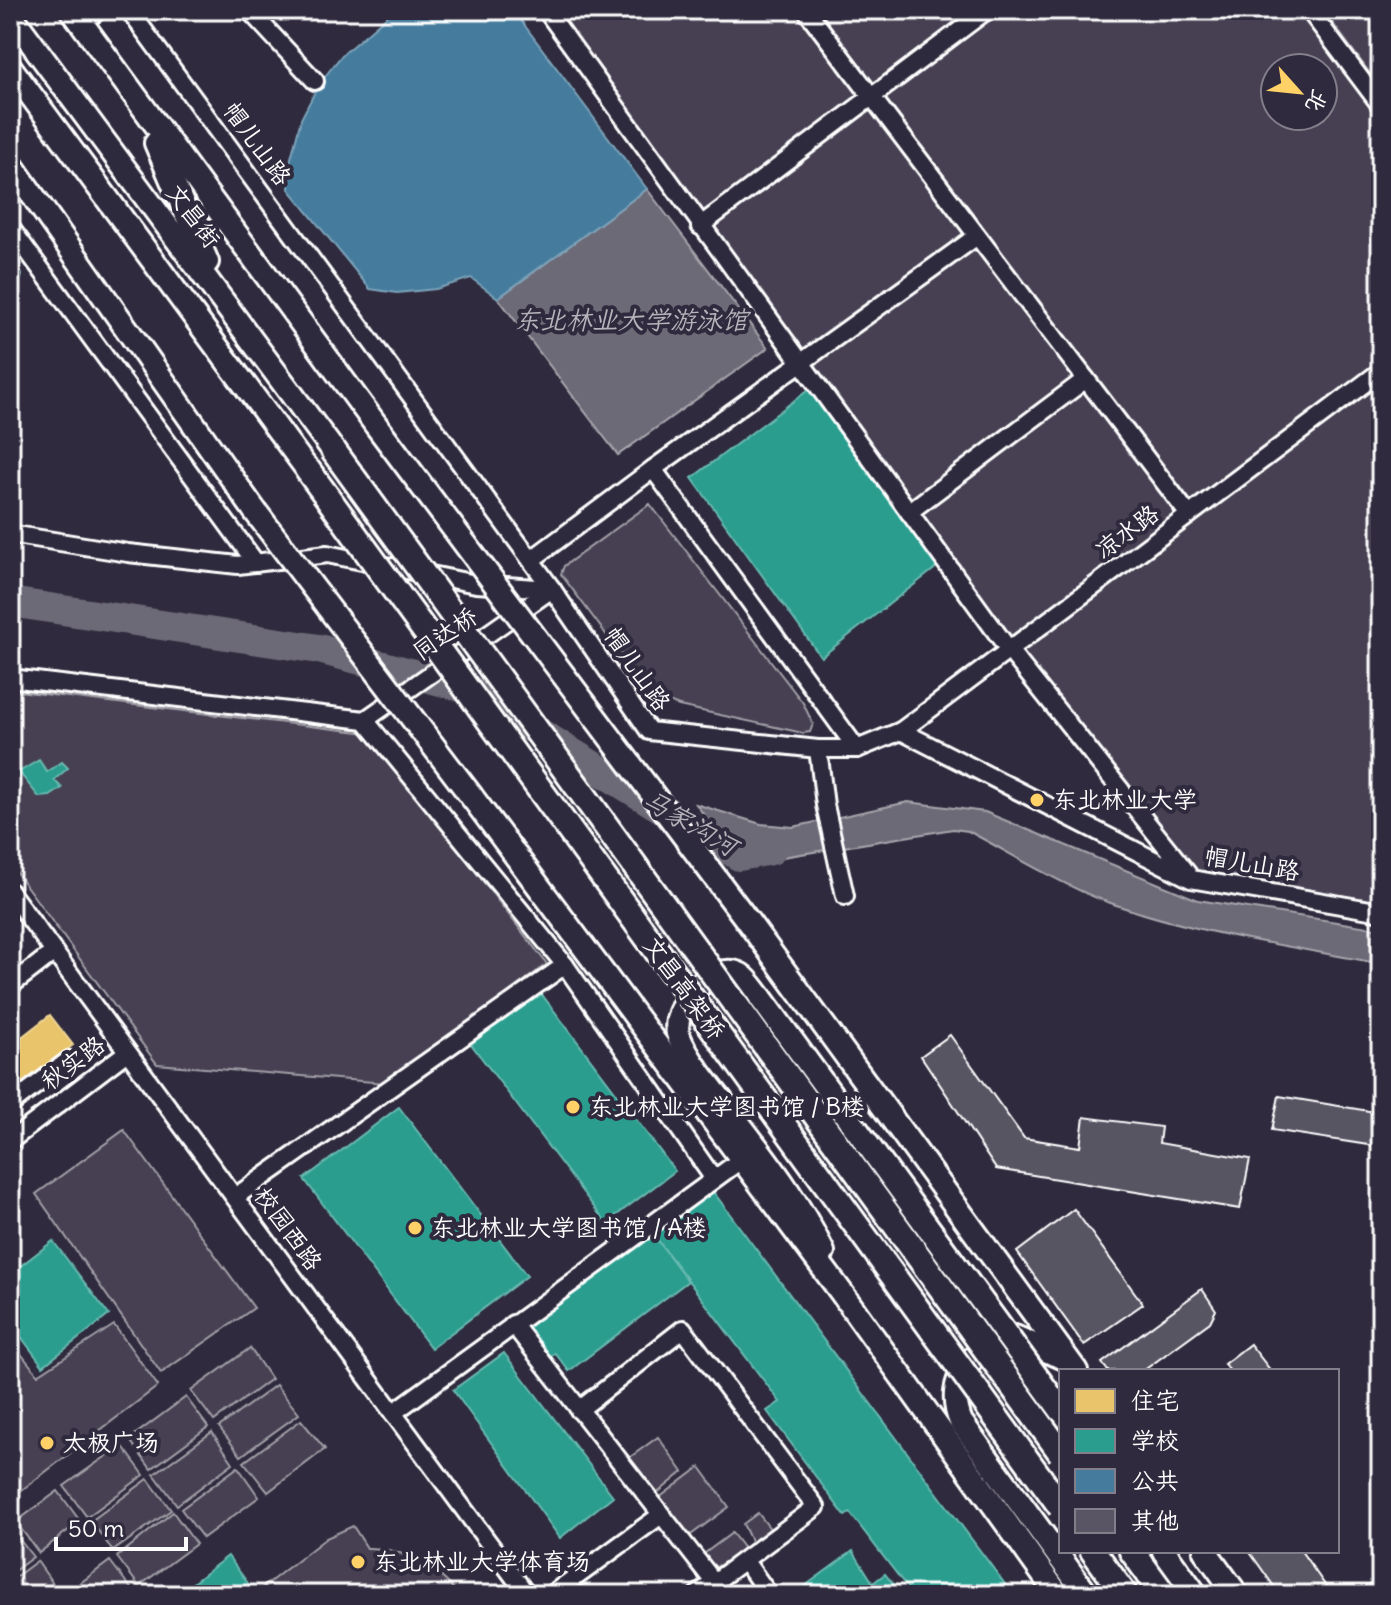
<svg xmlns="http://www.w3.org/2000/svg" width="1391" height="1605" font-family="Delius,'LXGW WenKai TC',sans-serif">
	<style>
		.green { fill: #464152; stroke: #a2a0a8; stroke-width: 2; fill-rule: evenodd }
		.water { fill: #6d6a77; stroke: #a7a6ad; stroke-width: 2 }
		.homes { fill: #e9c46a; stroke: #f0d697; stroke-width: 2 }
		.schools { fill: #2a9d8f; stroke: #6abab1; stroke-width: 2 }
		.public { fill: #457b9d; stroke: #7da3ba; stroke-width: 2 }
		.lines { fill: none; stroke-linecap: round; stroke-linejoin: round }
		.river { stroke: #6d6a77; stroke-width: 30 }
		.building { fill: #595564; stroke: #fff; stroke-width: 2 }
		.minor-casing { stroke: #fff; stroke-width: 22 }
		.major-casing { stroke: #fff; stroke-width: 28 }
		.highway-casing { stroke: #fff; stroke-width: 30 }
		.minor { stroke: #2f2a3d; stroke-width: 16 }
		.major { stroke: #2f2a3d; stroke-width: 22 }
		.highway { stroke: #2f2a3d; stroke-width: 24 }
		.major-bridge-casing { stroke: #fff; stroke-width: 28; stroke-linecap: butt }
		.highway-bridge-casing { stroke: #fff; stroke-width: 30; stroke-linecap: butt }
		.major-bridge { stroke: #2f2a3d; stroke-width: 22 }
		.highway-bridge { stroke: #2f2a3d; stroke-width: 24 }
		.poi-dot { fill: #ffd166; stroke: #2f2a3d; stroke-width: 3 }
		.labels { text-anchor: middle; stroke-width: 8; stroke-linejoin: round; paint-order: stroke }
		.street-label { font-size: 24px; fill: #fff; stroke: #2f2a3d }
		.poi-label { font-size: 24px; fill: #fff; stroke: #2f2a3d; text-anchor: start }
		.water-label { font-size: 26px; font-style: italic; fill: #b6b4bb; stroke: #2f2a3d }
	</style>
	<rect width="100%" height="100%" fill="#2f2a3d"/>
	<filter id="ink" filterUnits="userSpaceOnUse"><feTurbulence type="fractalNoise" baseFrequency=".0125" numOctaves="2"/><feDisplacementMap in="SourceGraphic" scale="16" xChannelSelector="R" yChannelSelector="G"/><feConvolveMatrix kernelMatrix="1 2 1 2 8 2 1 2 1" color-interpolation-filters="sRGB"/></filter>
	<g filter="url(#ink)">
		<g class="green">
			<polygon points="557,10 977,10 702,216"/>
			<path d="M997 10H1302L1381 116V362L1013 639 705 226ZM1275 68H1323V116H1275Z"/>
			<polygon points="1323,10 1381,10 1381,88"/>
			<polygon points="1381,379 1381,905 1195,873 1018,651"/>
			<polygon points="650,504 803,703 813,724 810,732 803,733 679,706 652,696 561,574 564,566"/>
			<polygon points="10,690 368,733 547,964 385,1083 157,1064 10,864"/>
			<polygon points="124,1130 254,1308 161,1373 36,1194"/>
			<polygon points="114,1325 158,1386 10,1499 10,1340 38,1375"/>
			<polygon points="250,1348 271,1379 214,1421 191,1391"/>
			<polygon points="276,1385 299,1414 241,1456 219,1427"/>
			<polygon points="186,1397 208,1427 151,1469 129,1439"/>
			<polygon points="301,1420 325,1449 268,1492 244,1462"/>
			<polygon points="212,1432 233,1463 177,1505 154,1474"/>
			<polygon points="658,1437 683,1472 655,1495 629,1458"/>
			<polygon points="122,1445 144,1475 87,1517 64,1486"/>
			<polygon points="238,1467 259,1497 203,1538 181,1509"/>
			<polygon points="700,1467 729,1507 688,1537 659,1498"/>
			<polygon points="148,1479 171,1510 113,1551 91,1521"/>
			<polygon points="58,1491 80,1521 39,1553 16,1522"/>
			<polygon points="173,1512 196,1544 139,1586 117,1557"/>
			<polygon points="758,1513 771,1530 752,1543 743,1524"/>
			<path d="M353 1526 367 1548C403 1547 436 1567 459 1595H253L326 1538Z"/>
			<polygon points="10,1527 33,1557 10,1574"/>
			<polygon points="732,1533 745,1550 716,1567 701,1556"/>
			<polygon points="37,1561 58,1591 52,1595 10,1595 10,1581"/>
			<polygon points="110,1561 133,1591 128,1595 70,1595 68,1592"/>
		</g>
		<g class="water">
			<polygon points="647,189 768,348 618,455 498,298"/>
			<path d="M908 802 985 812 1198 900 1381 929V964C1286 945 1188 933 1097 898 1053 880 1010 853 968 831L953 829 740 864 696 804 761 824 793 827Z"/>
		</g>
		<polygon class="homes" points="50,1015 73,1045 10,1093 10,1046"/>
		<g class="schools">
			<polygon points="10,258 22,275 10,314"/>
			<polygon points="812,387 942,563 821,657 692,478"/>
			<polygon points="39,760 47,772 62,762 68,768 54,780 62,788 50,796 39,797 19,772"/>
			<polygon points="540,992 675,1171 606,1223 471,1044"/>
			<polygon points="399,1107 527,1276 431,1348 304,1179"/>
			<polygon points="712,1190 1013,1595 913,1595 850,1513 845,1516 767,1411 780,1402 653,1234"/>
			<polygon points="653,1234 688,1281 569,1371 555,1353 546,1359 525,1330"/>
			<polygon points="53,1241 109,1315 43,1366 10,1322 10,1274"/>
			<polygon points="504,1353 613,1496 560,1538 453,1390"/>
			<polygon points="853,1551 873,1583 885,1574 901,1594 809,1595 805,1586"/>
			<polygon points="228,1556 255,1593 177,1595"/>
		</g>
		<polygon class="public" points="394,10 513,10 647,189 498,298 471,278 436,289 397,293 370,289 289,189 290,162 301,119 319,84 342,55"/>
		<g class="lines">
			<polyline class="river" points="10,602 319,649 467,688 739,856 771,850"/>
		</g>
		<g class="building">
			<polygon points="950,1035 1024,1138 1080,1147 1084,1117 1161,1127 1159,1143 1250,1159 1240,1209 996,1169 921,1056"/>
			<polygon points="1279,1096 1381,1113 1381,1147 1272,1130"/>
			<polygon points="1074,1209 1143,1304 1084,1345 1017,1252"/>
			<polygon points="1202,1289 1216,1310 1210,1322 1143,1371 1108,1371 1102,1363"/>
			<polygon points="1250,1344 1271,1371 1230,1371 1224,1364"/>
			<polygon points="1249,1551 1301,1551 1332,1595 1280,1595"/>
		</g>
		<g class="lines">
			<defs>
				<g id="minor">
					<polyline points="129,10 552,589 649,731 818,749 857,749 901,731 1191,879 1381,912"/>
					<polyline points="249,10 315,81"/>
					<polyline points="546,10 1009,650 1188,874"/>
					<polyline points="806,10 1189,515"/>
					<polyline points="1309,10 1381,106"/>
					<polyline points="81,23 99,10"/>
					<polyline points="700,226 987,10"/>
					<polyline points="10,227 256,563"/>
					<polyline points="653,469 977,236"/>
					<polyline points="909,512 1086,379"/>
					<polyline points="10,534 128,553 238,565 327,554 476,584 552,589"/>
					<polyline points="531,560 653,469 857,749"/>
					<polyline points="10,678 365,720 565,965 714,1179"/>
					<polyline points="365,720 552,589"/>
					<polyline points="901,731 1381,371"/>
					<polyline points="818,749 825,805 845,896"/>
					<polyline points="10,892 527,1595"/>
					<polyline points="10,986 54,952"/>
					<polyline points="10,1105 69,1060"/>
					<polyline points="10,1141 127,1052"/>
					<polyline points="235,1197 565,965"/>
					<polyline points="513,1324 714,1582"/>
					<polyline points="579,1410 683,1329 816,1507 697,1595"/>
					<polyline points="393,1413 742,1159"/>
					<polyline points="745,1561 769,1595"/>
					<polyline points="551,1595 661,1515"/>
				</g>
				<g id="major">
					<polyline points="72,10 376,425"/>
					<polyline points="10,14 333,450"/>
					<polyline points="10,67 307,469"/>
					<polyline points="156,143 207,262"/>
					<polyline points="10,163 255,511"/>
					<polyline points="472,797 841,1292 1058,1595"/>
					<polyline points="747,920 1076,1371"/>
					<path d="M761 998C755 991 749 980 741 975 711 959 668 1009 679 1037 689 1062 708 1083 724 1104 760 1152 797 1197 823 1252"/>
					<path d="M1064 1358 1015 1337C974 1346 943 1379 961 1422L1087 1595"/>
					<polyline points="1164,1551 1196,1595"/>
					<polyline points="1205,1551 1237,1595"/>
				</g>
				<g id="highway">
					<polyline points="1093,1551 1125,1595"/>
					<polyline points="1132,1551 1164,1595"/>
				</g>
			</defs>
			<use href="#minor" class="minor-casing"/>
			<use href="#major" class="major-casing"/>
			<use href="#highway" class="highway-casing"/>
			<use href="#minor" class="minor"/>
			<use href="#major" class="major"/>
			<use href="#highway" class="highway"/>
			<defs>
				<g id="major-bridge">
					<polyline points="376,425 747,920"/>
					<polyline points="255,511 472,797"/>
					<polyline points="761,998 1061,1410"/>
				</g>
				<g id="highway-bridge">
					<polyline points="333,450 1061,1453"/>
					<polyline points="307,469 1061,1507"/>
				</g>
			</defs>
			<use href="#major-bridge" class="major-bridge-casing"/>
			<use href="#highway-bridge" class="highway-bridge-casing"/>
			<use href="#major-bridge" class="major-bridge"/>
			<use href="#highway-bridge" class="highway-bridge"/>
		</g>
	</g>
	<g class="poi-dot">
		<circle cx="1037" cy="800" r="8"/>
		<circle cx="573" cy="1107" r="8"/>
		<circle cx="415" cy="1228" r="8"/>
		<circle cx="47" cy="1443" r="8"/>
		<circle cx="358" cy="1562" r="8"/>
	</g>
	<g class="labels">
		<g class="street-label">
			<text transform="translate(257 144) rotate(54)" y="8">帽儿山路</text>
			<text transform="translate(193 216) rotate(53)" y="8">文昌街</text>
			<text transform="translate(1127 532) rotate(-37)" y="8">凉水路</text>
			<text transform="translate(445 634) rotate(-35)" y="8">同达桥</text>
			<text transform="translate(637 669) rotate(55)" y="8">帽儿山路</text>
			<text transform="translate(1252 864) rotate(10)" y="8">帽儿山路</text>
			<text transform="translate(684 988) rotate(54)" y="8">文昌高架桥</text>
			<text transform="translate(73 1063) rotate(-37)" y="8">秋实路</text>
			<text transform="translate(288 1229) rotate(54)" y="8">校园西路</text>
		</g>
		<g class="poi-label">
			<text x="1053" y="808">东北林业大学</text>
			<text x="589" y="1115">东北林业大学图书馆 / B楼</text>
			<text x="431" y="1236">东北林业大学图书馆 / A楼</text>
			<text x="63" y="1451">太极广场</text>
			<text x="374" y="1570">东北林业大学体育场</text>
		</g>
		<g class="water-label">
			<text x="631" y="329">东北林业大学游泳馆</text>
			<text transform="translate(690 823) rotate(30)" y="9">马家沟河</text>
		</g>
	</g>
	<rect width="1391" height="1605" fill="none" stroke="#2f2a3d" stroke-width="40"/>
	<rect x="20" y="20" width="1351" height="1565" fill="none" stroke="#fff" stroke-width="3" filter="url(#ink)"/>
	<rect x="1059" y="1369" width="280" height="184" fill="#2f2a3d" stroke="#827f8b" stroke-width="2"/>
	<rect x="1075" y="1389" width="40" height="24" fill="#e9c46a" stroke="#827f8b" stroke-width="2"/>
	<text x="1131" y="1409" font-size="24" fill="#ffffff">住宅</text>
	<rect x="1075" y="1429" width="40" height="24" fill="#2a9d8f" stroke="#827f8b" stroke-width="2"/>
	<text x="1131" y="1449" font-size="24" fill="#ffffff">学校</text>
	<rect x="1075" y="1469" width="40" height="24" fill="#457b9d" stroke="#827f8b" stroke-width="2"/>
	<text x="1131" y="1489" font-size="24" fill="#ffffff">公共</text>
	<rect x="1075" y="1509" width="40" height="24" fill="#595564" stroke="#827f8b" stroke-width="2"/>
	<text x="1131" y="1529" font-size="24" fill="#ffffff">其他</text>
	<g transform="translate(1299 92) rotate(117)"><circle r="38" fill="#2f2a3d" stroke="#827f8b" stroke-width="2"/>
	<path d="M0-6L14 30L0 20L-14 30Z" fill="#ffd166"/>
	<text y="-12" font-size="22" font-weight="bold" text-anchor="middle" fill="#ffffff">北</text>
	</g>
	<path d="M56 1537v12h130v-12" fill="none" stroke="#ffffff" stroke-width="4"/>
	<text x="68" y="1537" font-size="24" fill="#ffffff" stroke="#2f2a3d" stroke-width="6" paint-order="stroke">50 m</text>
</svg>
